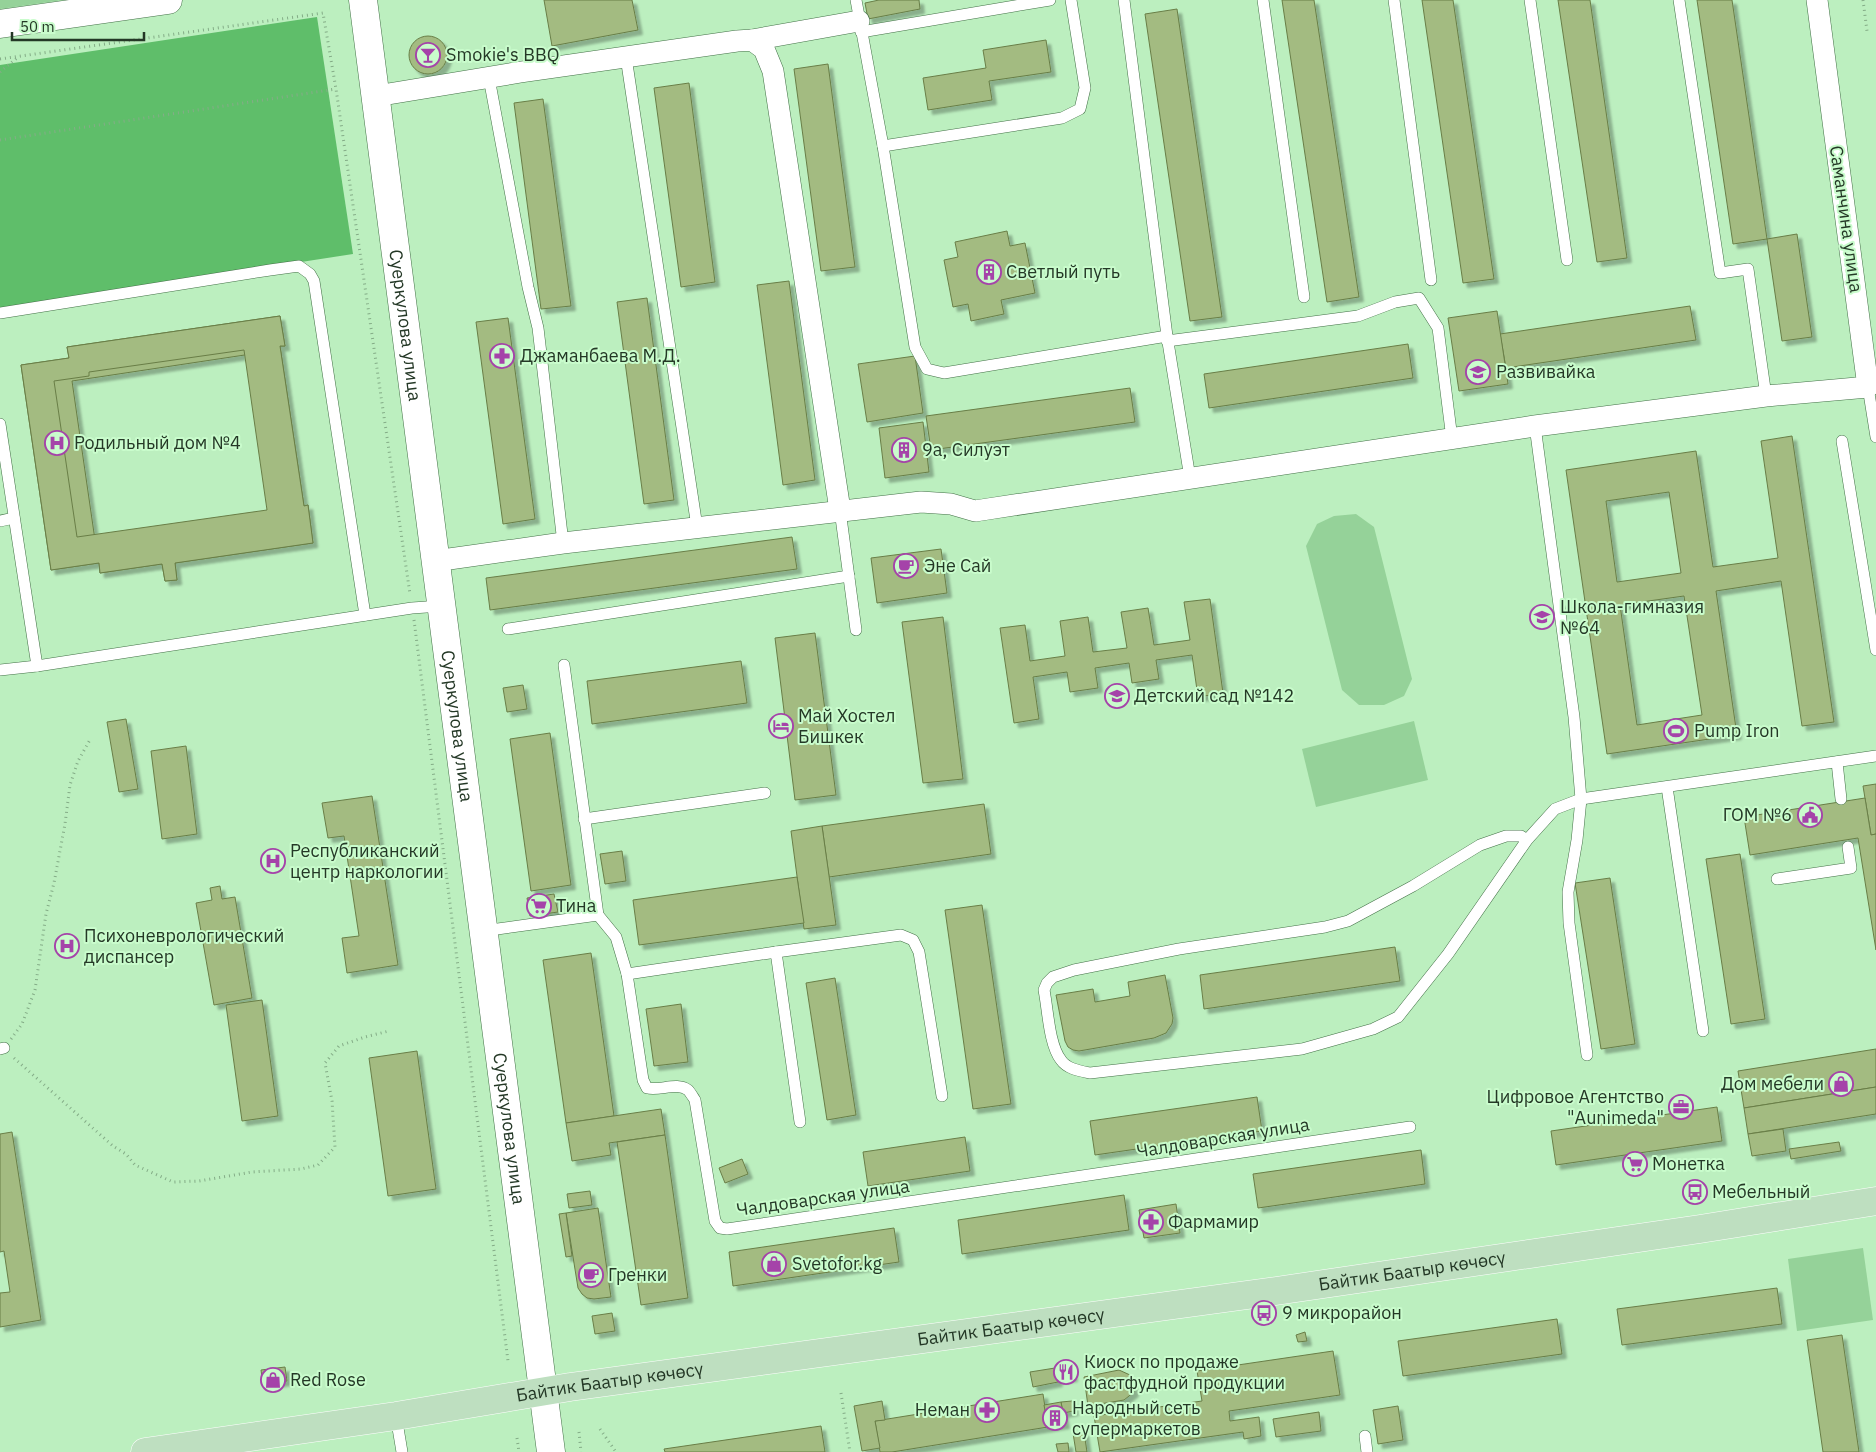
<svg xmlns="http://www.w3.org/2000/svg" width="1876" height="1452" font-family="'IBM Plex Sans',sans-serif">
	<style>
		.green { fill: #95d299 }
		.forest { fill: #5fbe6a }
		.building { fill: #a3bb81; stroke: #697e47; fill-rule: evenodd; filter: url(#shadow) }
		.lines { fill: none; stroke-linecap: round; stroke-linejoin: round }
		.lane-casing { stroke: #437147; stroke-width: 12 }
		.street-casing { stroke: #437147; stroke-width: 22 }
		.secondary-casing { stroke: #437147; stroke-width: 29 }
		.primary-casing { stroke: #fff; stroke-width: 29 }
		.path { stroke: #84ac87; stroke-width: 3; stroke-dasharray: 1 4; stroke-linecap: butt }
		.lane { stroke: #fff; stroke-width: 11 }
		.street { stroke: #fff; stroke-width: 21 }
		.secondary { stroke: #fff; stroke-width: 28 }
		.primary { stroke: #bedfc0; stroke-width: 28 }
		.labels { text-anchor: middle; stroke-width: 4; stroke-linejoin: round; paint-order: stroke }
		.poi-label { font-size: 18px; fill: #243826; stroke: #c9fccc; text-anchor: start }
		.street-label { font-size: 18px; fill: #243826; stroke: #c9fccc }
	</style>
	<defs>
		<filter id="shadow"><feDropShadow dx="4.5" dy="4.5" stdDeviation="1" flood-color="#0004"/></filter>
	</defs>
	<rect width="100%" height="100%" fill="#bcefbf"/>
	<g class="green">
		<polygon points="0,0 63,0 0,9"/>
		<polygon points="1356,514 1374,527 1412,679 1404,696 1384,705 1359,705 1342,690 1306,546 1317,524 1334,516"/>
		<polygon points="1414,721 1428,780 1316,807 1302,749"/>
		<polygon points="1863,1248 1873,1320 1797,1331 1788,1259"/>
	</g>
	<polygon class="forest" points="317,17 353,254 0,308 0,65"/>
	<g class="building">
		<polygon points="544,0 632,0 638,30 552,46"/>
		<polygon points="879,0 919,0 920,9 868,19 865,3"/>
		<polygon points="1282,0 1314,0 1359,297 1327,302"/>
		<polygon points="1422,0 1453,0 1494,279 1463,283"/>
		<polygon points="1558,0 1590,0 1627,258 1597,262"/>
		<polygon points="1697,0 1732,0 1767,239 1733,244"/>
		<polygon points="1177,9 1222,317 1190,321 1145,14"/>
		<circle cx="428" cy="55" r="19"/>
		<polygon points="1046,40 1051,72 989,81 992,100 928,110 923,78 986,68 983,50"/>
		<polygon points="828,64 855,267 821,271 794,69"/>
		<polygon points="689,83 715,282 681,287 654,88"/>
		<polygon points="543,99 571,306 541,309 514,103"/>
		<polygon points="1007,231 1010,246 1025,243 1035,293 1001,300 1004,314 971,321 968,304 953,307 944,260 958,257 955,242"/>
		<polygon points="1797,234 1812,337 1782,341 1767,239"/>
		<polygon points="789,281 815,480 783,485 757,285"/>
		<polygon points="647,298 674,500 644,504 617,302"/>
		<polygon points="1690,306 1696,340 1506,368 1500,334"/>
		<polygon points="1497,311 1508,384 1459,391 1448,318"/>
		<path d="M280 316 285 346H280L304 506 308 505 313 543 175 563 177 580 165 581 162 564 100 573 99 563 51 570 21 365 69 358 67 347ZM258 353 281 513 95 540 72 381Z"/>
		<path d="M280 316 285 346H280L304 506 308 505 313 543 175 563 177 580 165 581 162 564 100 573 99 563 51 570 21 365 69 358 67 347ZM244 350 267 510 77 537 54 381 89 376V372Z"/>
		<polygon points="508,318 535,519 503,524 476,322"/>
		<polygon points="1408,344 1413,378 1209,408 1204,374"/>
		<polygon points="915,356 923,413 867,422 858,364"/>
		<polygon points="1130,388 1135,422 931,450 926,416"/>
		<polygon points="923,422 929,472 885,478 879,428"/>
		<path d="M1792 436 1834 722 1802 726 1781 581 1716 591 1737 735 1607 754 1566 470 1696 451 1713 567 1778 558 1761 441ZM1669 492 1681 573 1617 582 1606 501ZM1684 596 1702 715 1637 725 1620 605Z"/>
		<polygon points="792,537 797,569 490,610 486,578"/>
		<polygon points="941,549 947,593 877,603 871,558"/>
		<polygon points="1210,599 1223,693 1198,697 1192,655 1156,660 1159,679 1132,683 1129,663 1095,668 1098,688 1070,692 1067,672 1033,677 1039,719 1014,723 1000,628 1025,625 1030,661 1065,656 1060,621 1088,617 1093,652 1127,648 1121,612 1148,608 1154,645 1190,640 1184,602"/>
		<polygon points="943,617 963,779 923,783 902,622"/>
		<polygon points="815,633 836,795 795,800 775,638"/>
		<polygon points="741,661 747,703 592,724 587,681"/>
		<polygon points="523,685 527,709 507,712 503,688"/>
		<polygon points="126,719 138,789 119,792 107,722"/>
		<polygon points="550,733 571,885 531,891 510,739"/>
		<polygon points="186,746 197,834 162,839 151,751"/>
		<polygon points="1876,784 1876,834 1871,835 1863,786"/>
		<polygon points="372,796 398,965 347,973 342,938 359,936 344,836 328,838 322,803"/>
		<polygon points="1865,798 1871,835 1876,834 1876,950 1858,838 1750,855 1744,817"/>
		<polygon points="984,804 991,854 829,877 822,826"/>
		<polygon points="822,826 836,925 804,929 791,831"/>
		<polygon points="622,851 626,881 605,884 600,854"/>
		<polygon points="1740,854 1765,1019 1731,1024 1706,859"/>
		<polygon points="797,877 804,923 639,945 633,900"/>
		<polygon points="1610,878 1635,1044 1601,1049 1575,883"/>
		<polygon points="220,886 222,899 235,897 252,998 214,1005 196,903 212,900 210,888"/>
		<polygon points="554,894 558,912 530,916 527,898"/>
		<polygon points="982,905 1011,1104 973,1109 945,910"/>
		<polygon points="1395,947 1400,981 1204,1009 1200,975"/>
		<polygon points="591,953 614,1116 566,1123 543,960"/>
		<polygon points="1165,975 1173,1018 1172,1024 1166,1033 1154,1038 1079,1051 1073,1050 1068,1047 1065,1041 1056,995 1093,989 1095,1002 1130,996 1128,982"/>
		<polygon points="835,978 856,1115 827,1120 806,983"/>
		<polygon points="262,1000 278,1116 242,1121 226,1005"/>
		<polygon points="681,1004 688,1062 654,1066 646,1009"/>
		<polygon points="1876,1049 1876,1087 1744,1108 1738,1071"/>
		<polygon points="417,1051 436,1189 388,1196 369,1058"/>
		<polygon points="1876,1087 1876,1114 1748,1134 1744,1108"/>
		<polygon points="1257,1097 1262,1131 1095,1155 1090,1121"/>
		<polygon points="1717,1107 1722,1141 1556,1165 1551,1131"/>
		<polygon points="661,1109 665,1135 609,1143 611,1155 572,1161 566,1123"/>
		<polygon points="1783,1129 1786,1151 1752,1156 1748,1134"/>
		<polygon points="12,1132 41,1320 0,1327 0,1293 10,1292 4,1251 0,1252 0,1134"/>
		<polygon points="665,1135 688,1298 641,1305 617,1142"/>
		<polygon points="965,1137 970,1171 868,1186 863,1152"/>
		<polygon points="1839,1142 1841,1151 1791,1159 1789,1149"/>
		<polygon points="1421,1150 1425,1184 1258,1208 1253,1174"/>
		<polygon points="742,1159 748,1174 725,1183 719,1168"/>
		<polygon points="590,1191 592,1205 569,1208 567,1194"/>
		<polygon points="1124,1195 1129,1230 962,1254 958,1220"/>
		<polygon points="1176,1204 1180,1233 1144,1238 1139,1210"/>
		<polygon points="598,1208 611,1297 594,1299 587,1298 582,1294 578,1288 566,1213"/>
		<polygon points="566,1213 572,1256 566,1257 559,1214"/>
		<polygon points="894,1228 899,1262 733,1286 729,1252"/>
		<polygon points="1777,1288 1782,1324 1622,1345 1617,1309"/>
		<polygon points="612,1313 615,1331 595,1334 592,1316"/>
		<polygon points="1557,1319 1562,1354 1403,1376 1398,1341"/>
		<polygon points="1305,1332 1307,1341 1298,1342 1296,1335"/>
		<polygon points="1842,1335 1859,1452 1823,1452 1807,1340"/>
		<polygon points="1333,1351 1340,1395 1229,1411 1230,1421 1259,1417 1261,1436 1244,1439 1243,1432 1100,1452 1094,1416 1202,1401 1197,1371"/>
		<polygon points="1071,1366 1073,1377 1060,1379 1058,1368"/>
		<polygon points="285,1367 287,1381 263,1385 261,1370"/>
		<polygon points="1055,1368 1058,1382 1033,1387 1030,1372"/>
		<polygon points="1119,1370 1130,1375 1134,1392 1124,1400 1088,1406 1084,1377"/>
		<polygon points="1043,1394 1048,1427 892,1452 880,1452 875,1421"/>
		<polygon points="882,1401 885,1420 875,1421 880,1448 862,1451 854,1406"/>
		<polygon points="1072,1401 1074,1411 1063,1413 1061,1402"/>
		<polygon points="1061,1402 1065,1424 1048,1427 1044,1405"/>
		<polygon points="1398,1406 1403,1440 1378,1444 1373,1410"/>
		<polygon points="1319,1412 1321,1431 1276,1437 1273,1419"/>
		<polygon points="821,1426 825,1452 665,1452 664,1449"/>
		<polygon points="1084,1432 1087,1452 1076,1452 1073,1433"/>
		<polygon points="1068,1443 1069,1452 1058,1452 1056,1444"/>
	</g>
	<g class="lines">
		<defs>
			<g id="lane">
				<polyline points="856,0 883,146 915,347 927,369 944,373 1167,336"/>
				<polyline points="1124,0 1167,336 1190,478"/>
				<polyline points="1263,0 1304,297"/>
				<polyline points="1394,0 1431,280"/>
				<polyline points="1530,0 1567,260"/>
				<polyline points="1679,0 1720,273 1748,269 1766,396"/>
				<polyline points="861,32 1050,0"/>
				<polyline points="626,57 697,527"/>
				<polyline points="489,78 528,287 538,328 563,543"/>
				<polyline points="883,146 1062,118 1080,109 1085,88 1071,0"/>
				<polyline points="0,313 270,270 299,266 310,274 314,281 365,615"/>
				<polyline points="1167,341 1358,316 1395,302 1419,298 1438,328 1452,439"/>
				<polyline points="1868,387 1876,437"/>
				<polyline points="0,424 37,666 412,608 441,606"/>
				<polyline points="1535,426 1574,717 1581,799 1577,840 1568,892 1569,923 1587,1055"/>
				<polyline points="1842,441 1876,650"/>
				<polyline points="840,510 856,630"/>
				<polyline points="0,521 14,518"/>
				<polyline points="508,629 849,576"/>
				<polyline points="564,665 598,915"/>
				<polyline points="0,670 37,666"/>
				<polyline points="1837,762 1841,799"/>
				<polyline points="1667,787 1703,1031"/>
				<polyline points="584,819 765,793"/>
				<path d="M1527 840 1521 836H1506L1480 845 1413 886 1348 921 1325 927 1179 949 1074 970 1053 977 1047 983 1044 990C1048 1010 1049 1045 1061 1060 1067 1069 1080 1071 1090 1073L1302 1049 1373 1029 1398 1017 1448 954 1527 840 1555 809 1581 799 1876 756"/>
				<polyline points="1777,879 1851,868 1848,847"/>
				<path d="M483 931 598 915 616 937 627 974 643 1080 647 1088C660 1091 677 1082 688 1090 690 1092 693 1097 695 1100L715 1221 720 1228 727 1229 1410 1127"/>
				<polyline points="776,952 901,935 913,940 919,952 942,1096"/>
				<polyline points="627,974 776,952 800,1122"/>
				<polyline points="0,1049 4,1048"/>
				<polyline points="396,1416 402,1452"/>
				<polyline points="1365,1436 1367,1452"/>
			</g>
			<g id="street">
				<polyline points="752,40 859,21"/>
				<polyline points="376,96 521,72 737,41 752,40 764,49 773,71 840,510"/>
				<polyline points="435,561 563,543 921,502 951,504 975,511 988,509 1535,426 1766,396 1868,387 1817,0"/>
			</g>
			<g id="secondary">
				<path id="s1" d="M363 0 551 1452"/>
				<polyline points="0,24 168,0"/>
			</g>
			<g id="primary">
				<path id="s2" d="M145 1452 396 1416 570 1387 1276 1291 1700 1229 1876 1201"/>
			</g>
		</defs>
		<use href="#lane" class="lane-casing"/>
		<use href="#street" class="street-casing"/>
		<use href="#secondary" class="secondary-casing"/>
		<use href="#primary" class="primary-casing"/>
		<g class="path">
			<polyline points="1863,0 1867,31"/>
			<polyline points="0,59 323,13 336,89 410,594"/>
			<polyline points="0,72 17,58"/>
			<polyline points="0,140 336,89"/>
			<polyline points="414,620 508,1361"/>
			<polyline points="11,1039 22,1024 35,990 46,914 54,883 65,824 70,785 78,761 91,738"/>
			<polyline points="14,1058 113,1146 126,1154 135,1165 173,1182 199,1181 252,1172 301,1169 318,1165 335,1147 332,1101 325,1063 339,1046 365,1037 389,1031"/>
			<polyline points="841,1393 850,1452"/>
			<polyline points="600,1429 616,1452"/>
			<polyline points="579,1432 581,1452"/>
			<polyline points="517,1438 519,1452"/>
		</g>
		<use href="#lane" class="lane"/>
		<use href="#street" class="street"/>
		<use href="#secondary" class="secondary"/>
		<use href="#primary" class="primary"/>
	</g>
	<defs>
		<symbol id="bar-ring" viewBox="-11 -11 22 22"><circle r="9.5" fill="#c9fccc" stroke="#a543a9" stroke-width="1.5"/><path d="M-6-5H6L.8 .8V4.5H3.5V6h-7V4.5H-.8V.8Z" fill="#a543a9"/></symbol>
		<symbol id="building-ring" viewBox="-11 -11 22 22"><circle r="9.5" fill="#c9fccc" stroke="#a543a9" stroke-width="1.5"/><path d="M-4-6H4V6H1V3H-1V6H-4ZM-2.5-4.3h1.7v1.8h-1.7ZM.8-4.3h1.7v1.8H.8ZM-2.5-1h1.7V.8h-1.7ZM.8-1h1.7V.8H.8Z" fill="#a543a9"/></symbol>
		<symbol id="pharmacy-ring" viewBox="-11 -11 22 22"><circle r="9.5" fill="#c9fccc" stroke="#a543a9" stroke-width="1.5"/><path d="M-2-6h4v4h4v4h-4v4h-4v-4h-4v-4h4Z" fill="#a543a9"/></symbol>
		<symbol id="school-ring" viewBox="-11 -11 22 22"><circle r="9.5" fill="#c9fccc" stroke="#a543a9" stroke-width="1.5"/><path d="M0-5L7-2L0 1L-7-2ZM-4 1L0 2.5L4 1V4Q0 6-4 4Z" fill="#a543a9"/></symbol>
		<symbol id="hospital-ring" viewBox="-11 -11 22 22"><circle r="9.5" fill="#c9fccc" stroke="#a543a9" stroke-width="1.5"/><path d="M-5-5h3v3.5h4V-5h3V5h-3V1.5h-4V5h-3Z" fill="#a543a9"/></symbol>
		<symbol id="cafe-ring" viewBox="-11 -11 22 22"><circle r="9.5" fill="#c9fccc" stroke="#a543a9" stroke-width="1.5"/><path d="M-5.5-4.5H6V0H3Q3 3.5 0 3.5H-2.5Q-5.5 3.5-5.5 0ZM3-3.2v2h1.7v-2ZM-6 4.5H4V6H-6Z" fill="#a543a9"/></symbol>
		<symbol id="hotel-ring" viewBox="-11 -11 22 22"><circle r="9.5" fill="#c9fccc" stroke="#a543a9" stroke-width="1.5"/><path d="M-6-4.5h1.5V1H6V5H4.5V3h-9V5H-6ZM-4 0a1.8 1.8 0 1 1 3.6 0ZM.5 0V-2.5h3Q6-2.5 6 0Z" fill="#a543a9"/></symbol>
		<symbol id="stadium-ring" viewBox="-11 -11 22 22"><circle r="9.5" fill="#c9fccc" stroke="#a543a9" stroke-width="1.5"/><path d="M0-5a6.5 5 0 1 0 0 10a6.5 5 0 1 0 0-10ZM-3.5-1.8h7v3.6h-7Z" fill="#a543a9"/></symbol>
		<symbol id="civic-ring" viewBox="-11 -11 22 22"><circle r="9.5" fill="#c9fccc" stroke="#a543a9" stroke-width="1.5"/><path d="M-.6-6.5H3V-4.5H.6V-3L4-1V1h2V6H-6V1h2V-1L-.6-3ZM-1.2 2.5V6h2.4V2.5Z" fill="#a543a9"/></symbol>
		<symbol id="supermarket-ring" viewBox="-11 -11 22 22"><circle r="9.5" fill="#c9fccc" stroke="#a543a9" stroke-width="1.5"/><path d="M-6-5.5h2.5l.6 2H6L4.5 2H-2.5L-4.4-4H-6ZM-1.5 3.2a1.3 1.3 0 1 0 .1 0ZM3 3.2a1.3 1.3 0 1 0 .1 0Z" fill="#a543a9"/></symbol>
		<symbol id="shop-ring" viewBox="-11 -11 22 22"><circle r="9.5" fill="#c9fccc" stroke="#a543a9" stroke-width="1.5"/><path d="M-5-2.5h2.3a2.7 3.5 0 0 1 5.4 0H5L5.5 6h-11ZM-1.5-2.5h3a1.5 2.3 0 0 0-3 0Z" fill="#a543a9"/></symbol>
		<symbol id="office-ring" viewBox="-11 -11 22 22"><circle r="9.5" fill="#c9fccc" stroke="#a543a9" stroke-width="1.5"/><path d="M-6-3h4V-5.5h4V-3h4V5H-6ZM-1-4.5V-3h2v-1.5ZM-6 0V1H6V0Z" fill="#a543a9"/></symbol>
		<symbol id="bus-ring" viewBox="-11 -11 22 22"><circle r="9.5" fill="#c9fccc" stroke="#a543a9" stroke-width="1.5"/><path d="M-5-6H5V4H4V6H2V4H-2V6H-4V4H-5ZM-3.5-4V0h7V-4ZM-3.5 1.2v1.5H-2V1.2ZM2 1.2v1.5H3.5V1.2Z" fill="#a543a9"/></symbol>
		<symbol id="restaurant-ring" viewBox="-11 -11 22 22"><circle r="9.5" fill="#c9fccc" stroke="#a543a9" stroke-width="1.5"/><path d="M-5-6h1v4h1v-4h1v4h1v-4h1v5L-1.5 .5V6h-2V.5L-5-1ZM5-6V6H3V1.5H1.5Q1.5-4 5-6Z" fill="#a543a9"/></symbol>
	</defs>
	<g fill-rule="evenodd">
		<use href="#bar-ring" x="414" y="41" width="28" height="28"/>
		<use href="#building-ring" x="975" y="258" width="28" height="28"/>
		<use href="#pharmacy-ring" x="488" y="342" width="28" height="28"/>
		<use href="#school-ring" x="1464" y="358" width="28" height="28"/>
		<use href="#hospital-ring" x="43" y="429" width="28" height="28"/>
		<use href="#building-ring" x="890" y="436" width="28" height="28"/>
		<use href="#cafe-ring" x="892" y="552" width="28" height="28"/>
		<use href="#school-ring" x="1528" y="603" width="28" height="28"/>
		<use href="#school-ring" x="1103" y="682" width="28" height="28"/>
		<use href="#hotel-ring" x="767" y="712" width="28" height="28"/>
		<use href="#stadium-ring" x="1662" y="717" width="28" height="28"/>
		<use href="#civic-ring" x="1796" y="801" width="28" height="28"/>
		<use href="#hospital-ring" x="259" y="847" width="28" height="28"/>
		<use href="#supermarket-ring" x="525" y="892" width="28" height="28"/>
		<use href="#hospital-ring" x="53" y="932" width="28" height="28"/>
		<use href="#shop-ring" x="1827" y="1070" width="28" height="28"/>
		<use href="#office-ring" x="1667" y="1093" width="28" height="28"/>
		<use href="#supermarket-ring" x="1621" y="1150" width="28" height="28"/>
		<use href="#bus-ring" x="1681" y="1178" width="28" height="28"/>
		<use href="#pharmacy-ring" x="1137" y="1208" width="28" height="28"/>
		<use href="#shop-ring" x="760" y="1250" width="28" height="28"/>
		<use href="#cafe-ring" x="577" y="1261" width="28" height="28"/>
		<use href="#bus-ring" x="1250" y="1299" width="28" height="28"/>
		<use href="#restaurant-ring" x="1052" y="1358" width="28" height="28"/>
		<use href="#shop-ring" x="259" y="1366" width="28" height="28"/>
		<use href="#pharmacy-ring" x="973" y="1396" width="28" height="28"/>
		<use href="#building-ring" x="1041" y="1404" width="28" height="28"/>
	</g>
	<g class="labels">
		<g class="poi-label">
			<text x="446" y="61">Smokie's BBQ</text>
			<text x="1006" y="278">Светлый путь</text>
			<text x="520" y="362">Джаманбаева М.Д.</text>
			<text x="1496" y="378">Развивайка</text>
			<text x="74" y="449">Родильный дом №4</text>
			<text x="922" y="456">9а, Силуэт</text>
			<text x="924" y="572">Эне Сай</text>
			<text x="1560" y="613">Школа-гимназия<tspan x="1560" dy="21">№64</tspan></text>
			<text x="1134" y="702">Детский сад №142</text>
			<text x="798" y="722">Май Хостел<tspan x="798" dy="21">Бишкек</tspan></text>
			<text x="1694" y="737">Pump Iron</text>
			<text x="1792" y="821" text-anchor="end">ГОМ №6</text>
			<text x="290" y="857">Республиканский<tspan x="290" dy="21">центр наркологии</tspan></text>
			<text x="556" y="912">Тина</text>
			<text x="84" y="942">Психоневрологический<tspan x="84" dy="21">диспансер</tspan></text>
			<text x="1824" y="1090" text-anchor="end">Дом мебели</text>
			<text x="1664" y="1103" text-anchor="end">Цифровое Агентство<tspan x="1664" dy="21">"Aunimeda"</tspan></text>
			<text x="1652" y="1170">Монетка</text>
			<text x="1712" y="1198">Мебельный</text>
			<text x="1168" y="1228">Фармамир</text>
			<text x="792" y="1270">Svetofor.kg</text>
			<text x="608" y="1281">Гренки</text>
			<text x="1282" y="1319">9 микрорайон</text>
			<text x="1084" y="1368">Киоск по продаже<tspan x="1084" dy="21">фастфудной продукции</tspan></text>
			<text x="290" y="1386">Red Rose</text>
			<text x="1072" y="1414">Народный сеть<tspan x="1072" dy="21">супермаркетов</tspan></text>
			<text x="970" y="1416" text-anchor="end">Неман</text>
		</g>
		<g class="street-label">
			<text transform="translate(1846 219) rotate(82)" y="6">Саманчина улица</text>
			<text dy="6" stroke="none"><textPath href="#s1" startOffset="328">Суеркулова улица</textPath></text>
			<text dy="6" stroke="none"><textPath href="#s1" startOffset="732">Суеркулова улица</textPath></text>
			<text dy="6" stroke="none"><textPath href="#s1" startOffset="1138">Суеркулова улица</textPath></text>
			<text transform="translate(1223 1138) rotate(-9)" y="6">Чалдоварская улица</text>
			<text transform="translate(823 1198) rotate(-8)" y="6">Чалдоварская улица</text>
			<text dy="6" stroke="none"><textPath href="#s2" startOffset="1280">Байтик Баатыр көчөсү</textPath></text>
			<text dy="6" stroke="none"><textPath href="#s2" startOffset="875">Байтик Баатыр көчөсү</textPath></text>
			<text dy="6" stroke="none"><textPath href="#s2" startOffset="470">Байтик Баатыр көчөсү</textPath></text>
		</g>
	</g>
	<path d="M12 32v8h132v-8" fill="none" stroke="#243826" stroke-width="2.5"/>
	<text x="20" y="32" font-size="15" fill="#243826" stroke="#c9fccc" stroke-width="4" paint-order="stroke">50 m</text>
</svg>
